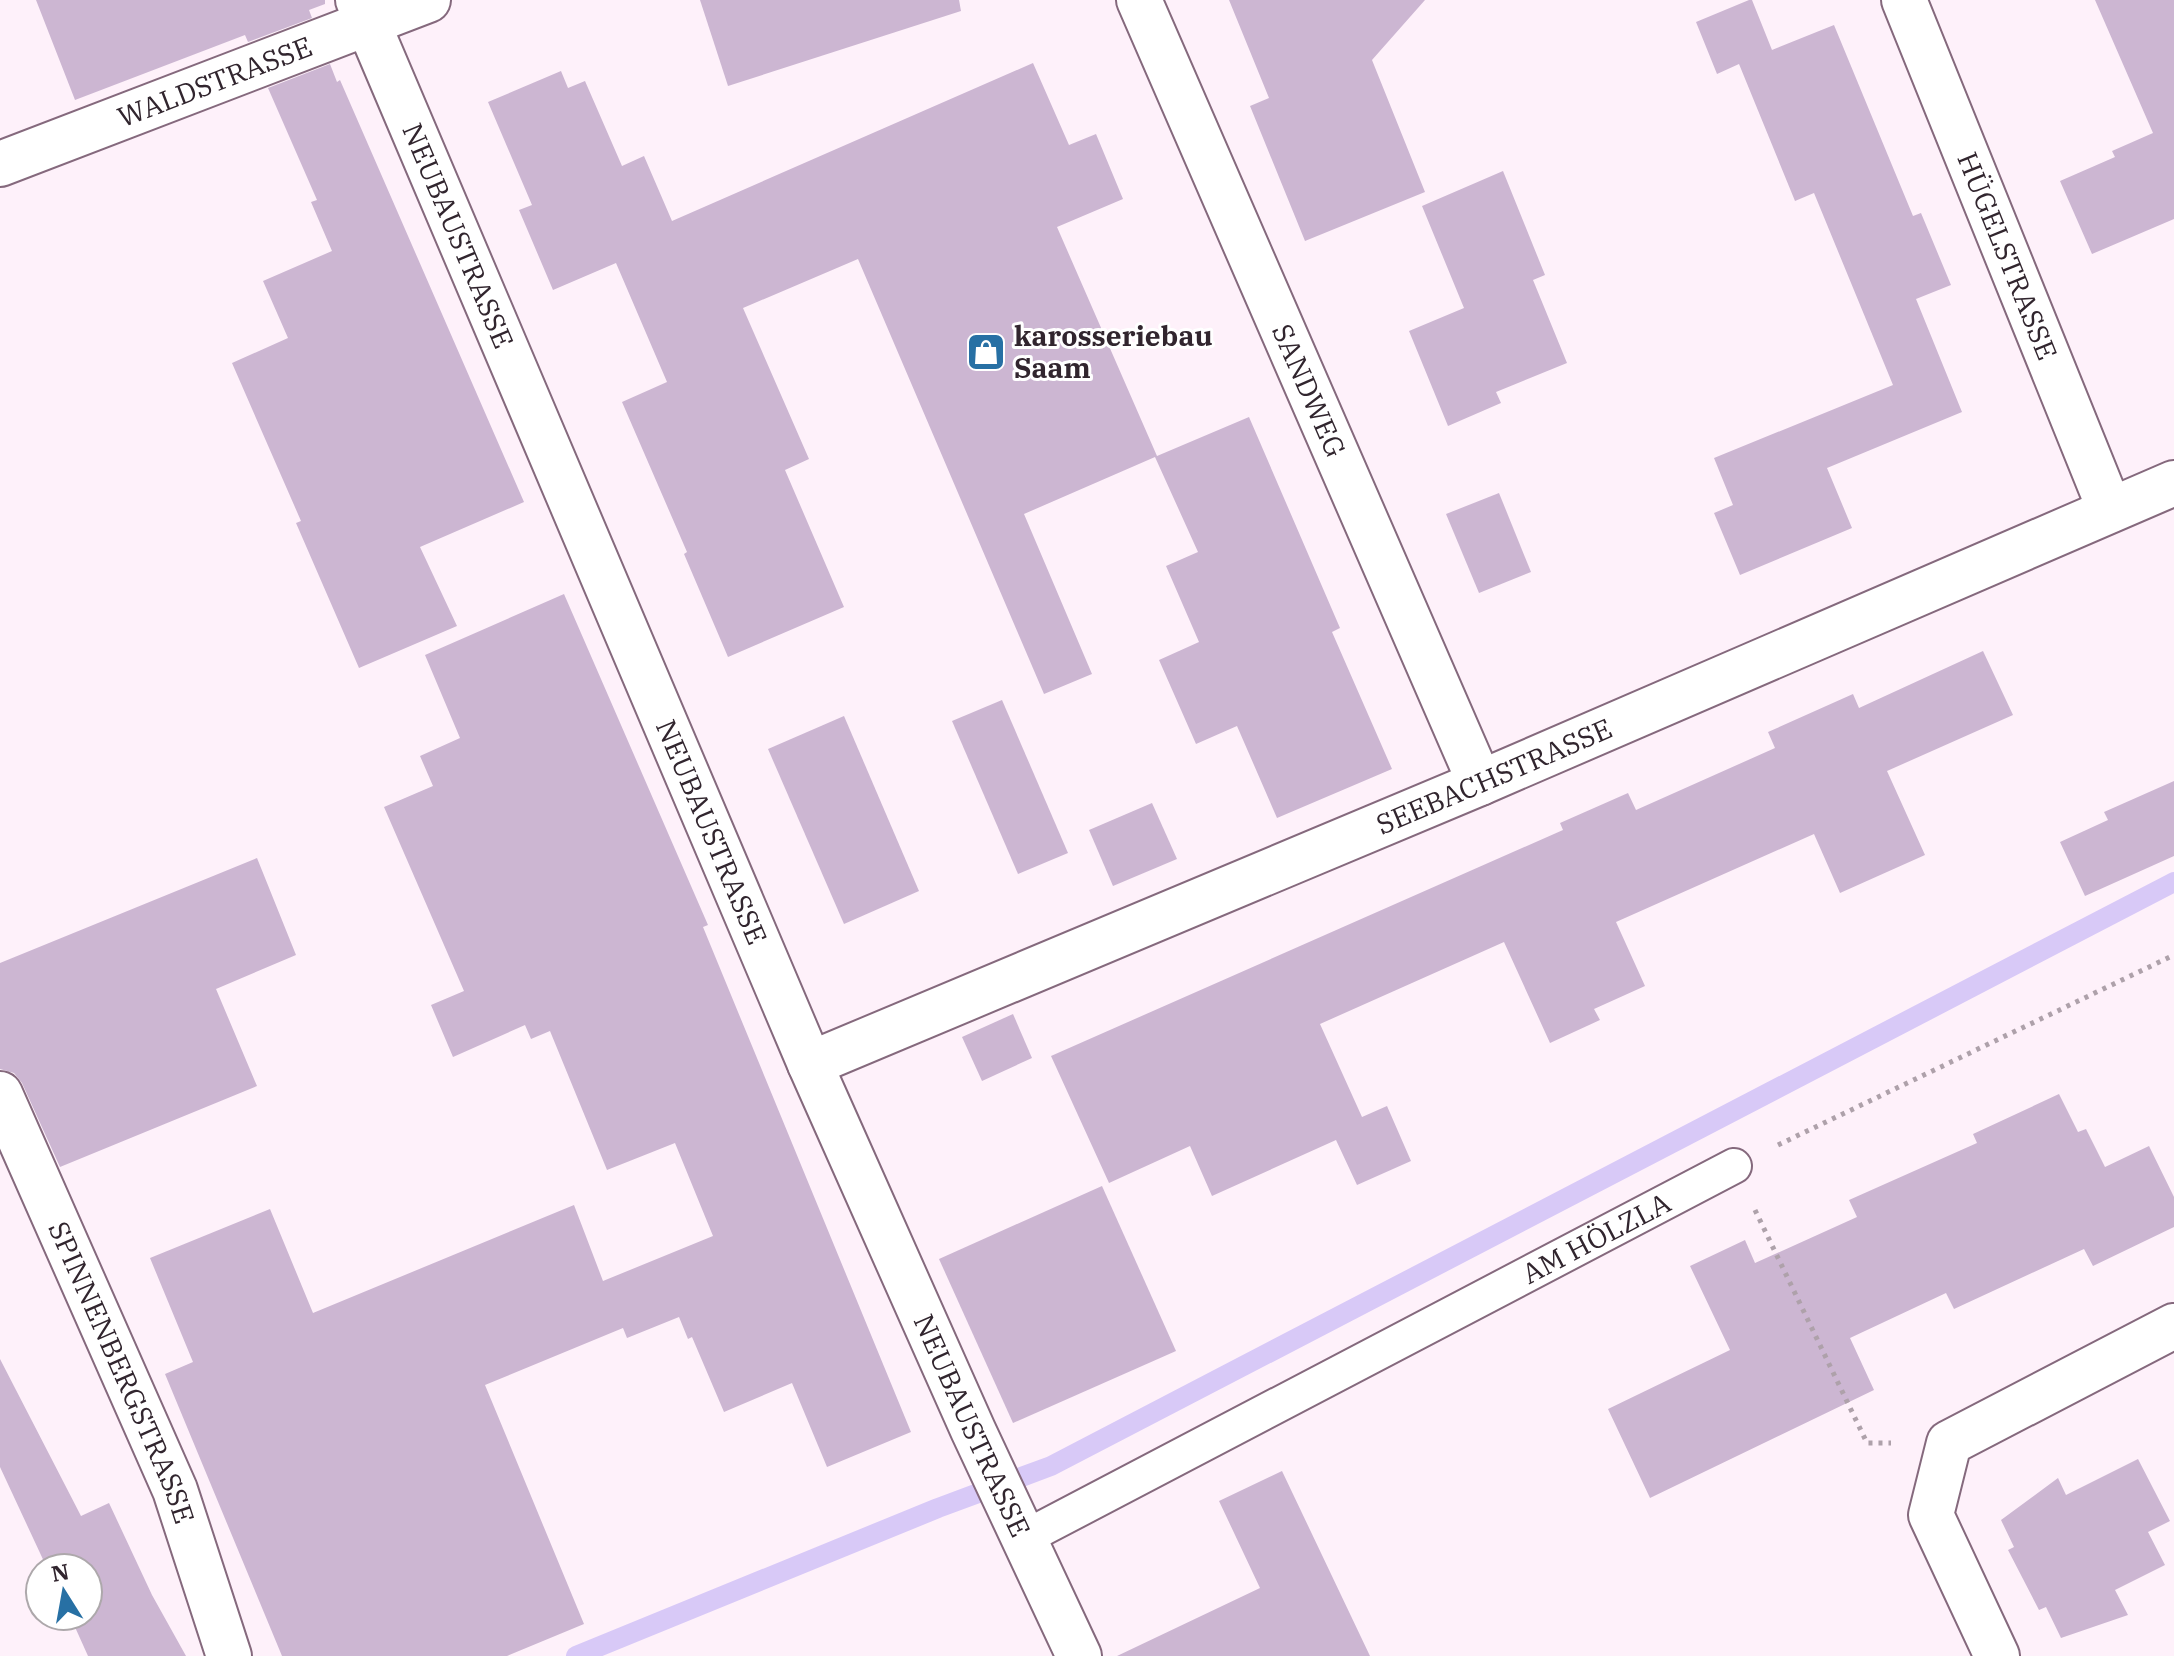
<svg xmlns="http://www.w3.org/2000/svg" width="2174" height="1656" font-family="'IBM Plex Serif',serif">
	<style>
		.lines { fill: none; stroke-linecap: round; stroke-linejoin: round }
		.stream { stroke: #d8c9f7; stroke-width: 20 }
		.building { fill: #ccb6d2 }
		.service-casing { stroke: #85697d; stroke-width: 38 }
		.minor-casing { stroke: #85697d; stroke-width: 48 }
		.path { stroke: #aea1aa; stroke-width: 5; stroke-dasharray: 4 6; stroke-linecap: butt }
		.service { stroke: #fff; stroke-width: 34 }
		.minor { stroke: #fff; stroke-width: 44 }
		.labels { text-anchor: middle; stroke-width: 6; stroke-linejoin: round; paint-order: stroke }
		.street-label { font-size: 28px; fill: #31252e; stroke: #fff }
		.poi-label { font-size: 28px; font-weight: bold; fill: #31252e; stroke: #fff; text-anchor: start }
	</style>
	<rect width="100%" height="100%" fill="#fef1fa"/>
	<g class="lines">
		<polyline class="stream" points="576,1656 938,1508 1051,1466 2174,882"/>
	</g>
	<g class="building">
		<polygon points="36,0 325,0 325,4 309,10 312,18 248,42 245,35 75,100"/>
		<polygon points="700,0 959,0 961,11 728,86"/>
		<polygon points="1229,0 1425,0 1372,60 1425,192 1305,241 1250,106 1269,98"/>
		<polygon points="1749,0 1752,0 1772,50 1762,54 1834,25 1913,216 1921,213 1951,285 1916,299 1962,412 1827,468 1852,528 1740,575 1714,513 1733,505 1714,458 1893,385 1814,193 1795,201 1739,64 1717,74 1696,22"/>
		<polygon points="2095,0 2174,0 2174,219 2092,254 2060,181 2115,157 2112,151 2153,133"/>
		<polygon points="1033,63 1069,145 1096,134 1123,199 1057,227 1157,456 1249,417 1340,628 1332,632 1392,769 1277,818 1237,726 1196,744 1159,660 1199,642 1166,566 1198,552 1155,457 1024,514 1092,674 1044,694 858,259 743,308 809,459 785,470 844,607 728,657 684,554 687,552 622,402 667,382 616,263 553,290 519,210 532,205 488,102 561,71 568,88 585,81 622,166 644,156 672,221"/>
		<polygon points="330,64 337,82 340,80 524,502 420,547 457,626 359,668 296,523 301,521 232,363 288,338 263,281 332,251 311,202 317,200 268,88"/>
		<polygon points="1503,171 1545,275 1533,280 1567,363 1496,392 1501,403 1448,426 1409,331 1464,308 1422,206"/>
		<polygon points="1499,493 1531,572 1479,593 1446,514"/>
		<polygon points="564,594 708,925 703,927 911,1432 827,1467 792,1383 724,1412 692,1337 688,1339 679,1317 627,1338 623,1328 485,1385 584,1624 507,1656 282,1656 165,1374 193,1362 150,1258 270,1209 313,1313 574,1205 603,1281 713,1236 675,1143 607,1170 550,1031 531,1039 525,1025 453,1057 431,1005 464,991 384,807 433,786 420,756 460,738 425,655"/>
		<polygon points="1983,651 2013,715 1887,771 1925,855 1840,893 1814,834 1616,922 1645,986 1594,1009 1600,1020 1550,1043 1504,942 1320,1024 1362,1117 1387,1106 1411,1161 1357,1185 1336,1140 1212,1196 1190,1146 1109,1183 1051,1056 1563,830 1560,823 1628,793 1636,810 1775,748 1768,732 1853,694 1859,708"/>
		<polygon points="1002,700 1068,853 1018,874 952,721"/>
		<polygon points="844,716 919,891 844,924 768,749"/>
		<polygon points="2174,781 2174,856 2085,896 2060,842 2108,820 2104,812"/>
		<polygon points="1152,803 1177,859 1113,886 1089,830"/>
		<polygon points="257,858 296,955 216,989 257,1086 60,1167 22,1083 14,1073 0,1069 0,963"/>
		<polygon points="1013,1014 1032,1058 982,1081 962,1037"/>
		<polygon points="2059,1094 2078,1132 2086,1129 2105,1167 2149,1146 2174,1197 2174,1227 2093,1266 2084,1249 1954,1309 1946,1293 1850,1338 1874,1390 1650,1498 1608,1409 1730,1350 1690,1266 1745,1240 1755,1263 1857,1217 1849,1200 1977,1143 1973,1134"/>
		<polygon points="1102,1186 1176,1351 1013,1423 939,1259"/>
		<polygon points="0,1359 81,1516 109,1503 152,1595 186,1656 88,1656 70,1616 88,1616 88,1568 47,1568 0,1467"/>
		<polygon points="2138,1459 2170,1521 2148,1532 2165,1565 2115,1590 2128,1615 2061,1638 2046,1607 2039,1610 2008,1550 2014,1547 2001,1520 2058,1478 2066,1495"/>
		<polygon points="1282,1471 1370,1656 1117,1656 1260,1588 1219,1501"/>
	</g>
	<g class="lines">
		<defs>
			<g id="service">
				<path id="s1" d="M1024 1538 1734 1166"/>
			</g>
			<g id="minor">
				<path id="s2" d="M358 0 810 1064 973 1430 1079 1656"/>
				<path id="s3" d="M1139 0 1480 783"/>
				<path id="s4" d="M1904 0 2110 510"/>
				<path id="s5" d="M0 164 428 0"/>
				<path id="s6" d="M810 1064 1480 783 2174 483"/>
				<path id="s7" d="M0 1094 175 1490 229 1656"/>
				<polyline points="1997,1656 1931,1515 1949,1443 2174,1326"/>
			</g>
		</defs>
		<use href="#service" class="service-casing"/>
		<use href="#minor" class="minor-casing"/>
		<g class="path">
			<polyline points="1778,1145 2174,955"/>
			<polyline points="1755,1210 1867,1443 1891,1443"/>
		</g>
		<use href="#service" class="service"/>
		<use href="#minor" class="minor"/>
	</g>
	<defs>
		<symbol id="shop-square" viewBox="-11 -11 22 22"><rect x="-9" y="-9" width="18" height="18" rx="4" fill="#2770a4" stroke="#fff"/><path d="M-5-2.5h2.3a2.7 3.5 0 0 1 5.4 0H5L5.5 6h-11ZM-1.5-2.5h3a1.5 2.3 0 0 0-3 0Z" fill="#fff"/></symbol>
	</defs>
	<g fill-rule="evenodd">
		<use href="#shop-square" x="964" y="330" width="44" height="44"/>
	</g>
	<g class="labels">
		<g class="street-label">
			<text dy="10" stroke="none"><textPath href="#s5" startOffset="230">WALDSTRASSE</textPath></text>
			<text dy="10" stroke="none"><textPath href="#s2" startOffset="256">NEUBAUSTRASSE</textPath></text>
			<text dy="10" stroke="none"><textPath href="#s4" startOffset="276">HÜGELSTRASSE</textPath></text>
			<text dy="10" stroke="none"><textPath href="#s3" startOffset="426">SANDWEG</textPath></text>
			<text dy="10" stroke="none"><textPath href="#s6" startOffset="742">SEEBACHSTRASSE</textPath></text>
			<text dy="10" stroke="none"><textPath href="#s2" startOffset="904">NEUBAUSTRASSE</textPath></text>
			<text dy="10" stroke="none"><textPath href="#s1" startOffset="646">AM HÖLZLA</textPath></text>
			<text dy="10" stroke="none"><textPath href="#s7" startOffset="304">SPINNENBERGSTRASSE</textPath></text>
			<text dy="10" stroke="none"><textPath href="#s2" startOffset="1552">NEUBAUSTRASSE</textPath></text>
		</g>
		<g class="poi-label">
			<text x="1014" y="346">karosseriebau<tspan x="1014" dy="32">Saam</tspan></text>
		</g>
	</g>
	<g transform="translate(64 1592) rotate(349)"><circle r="38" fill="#ffffff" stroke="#ada8ab" stroke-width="2"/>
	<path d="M0-6L14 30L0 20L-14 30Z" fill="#2770a4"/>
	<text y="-12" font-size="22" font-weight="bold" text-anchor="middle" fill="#31252e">N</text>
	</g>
</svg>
